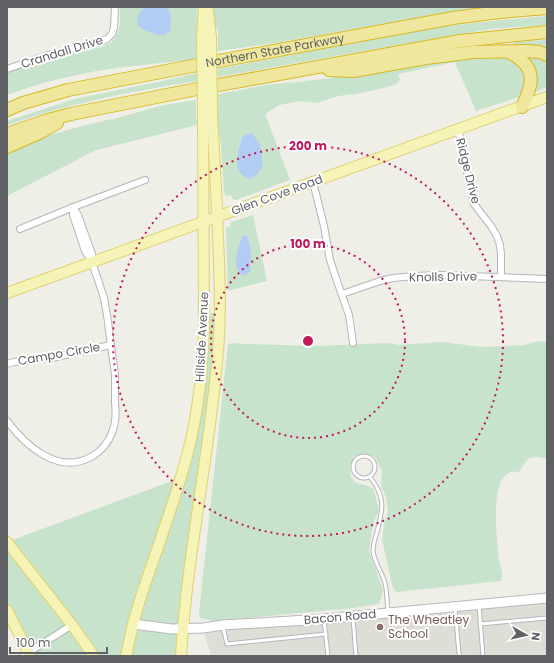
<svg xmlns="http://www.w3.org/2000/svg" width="554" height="663" font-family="Poppins,sans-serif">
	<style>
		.education { fill: #deddd6 }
		.green { fill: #c7e3cb }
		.water { fill: #b2cdf4 }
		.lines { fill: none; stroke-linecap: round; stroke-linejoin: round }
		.lane-casing { stroke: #b4b6ba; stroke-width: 5 }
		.street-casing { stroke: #b4b6ba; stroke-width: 8 }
		.secondary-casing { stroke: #b6b8bc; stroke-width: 11 }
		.primary-casing { stroke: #dfd170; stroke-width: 12 }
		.highway-casing { stroke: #d7b91f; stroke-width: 14 }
		.lane { stroke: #fff; stroke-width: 3 }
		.street { stroke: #fff; stroke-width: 6 }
		.secondary { stroke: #fff; stroke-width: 9 }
		.primary { stroke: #f5f4b6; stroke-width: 10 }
		.highway { stroke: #efe79e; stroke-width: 12 }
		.primary-bridge-casing { stroke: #dfd170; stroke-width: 12; stroke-linecap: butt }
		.primary-bridge { stroke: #f5f4b6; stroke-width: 10 }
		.ring { fill: none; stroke: #c2185b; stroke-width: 2; stroke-dasharray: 2 4 }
		.education-dot { fill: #8d6e63; stroke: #fff; stroke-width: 1.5 }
		.labels { text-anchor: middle; stroke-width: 4; stroke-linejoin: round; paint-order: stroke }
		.street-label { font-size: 12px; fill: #5f6165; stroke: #fff }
		.education-label { font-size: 12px; fill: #785e54; stroke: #fff; text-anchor: start }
		.centre { fill: #c2185b; stroke: #fff; stroke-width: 2 }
		.ring-label { font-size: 12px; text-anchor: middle; font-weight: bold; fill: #c2185b; stroke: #fff; stroke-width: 4; stroke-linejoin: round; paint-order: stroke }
	</style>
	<rect width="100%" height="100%" fill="#efeee7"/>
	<polygon class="education" points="547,599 547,656 211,656 203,628"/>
	<g class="green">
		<path d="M120 7H197L196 59C158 64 118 66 81 74 56 79 31 86 7 95V72L15 69 111 43C122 30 120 23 120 7Z"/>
		<polygon points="208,7 485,7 454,11 269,44 218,51 218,27 211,38"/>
		<polygon points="547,16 547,25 491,29 443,37 218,77 218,69 440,27 501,20"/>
		<polygon points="547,40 547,50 515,47 514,42"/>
		<polygon points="530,54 547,59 547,87 535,92 534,88 527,59"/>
		<polygon points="506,56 516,60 527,75 522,96 476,111 455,62 398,74 399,76 400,79 397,84 384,88 356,94 338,96 317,103 300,101 279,105 265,114 290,180 236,200 232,199 232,196 230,195 226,196 224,192 221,145 218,125 217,109 218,108 218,94 266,85 316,80 386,70 449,59"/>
		<path d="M197 73V81C147 89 96 98 48 112 34 116 20 121 7 125V121L75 99 162 81Z"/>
		<path d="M196 100V113L197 125 96 150 7 196V154C42 134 82 126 121 117 136 113 150 108 165 105 175 103 186 102 196 100Z"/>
		<polygon points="253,215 267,281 228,291 226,227 229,227 231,225 231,222"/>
		<polygon points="205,313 220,313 181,656 30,656 7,610 7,542 180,478 187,456"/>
		<path d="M538 341 547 342V458C543 459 541 457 537 457 527 455 524 465 519 472 515 472 511 471 507 474 490 485 497 541 499 560 500 568 504 572 501 581L396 592 392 585 382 539 384 526 388 511 386 498 381 485 382 470 375 457 365 454 355 456 350 466 351 477 355 482 373 488 379 509 374 522 371 536 369 551 383 590 379 604 354 608 213 621 200 618 199 613 228 344 238 343 244 344 317 346 387 343 400 345 442 342 482 347 525 345Z"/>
	</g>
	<g class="water">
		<path d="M146 7C151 7 161 6 165 7 173 10 171 25 170 31 169 32 166 34 165 35 161 36 156 34 152 33 149 32 144 30 141 28 133 22 139 11 146 7Z"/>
		<path d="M252 133 260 144 263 165 257 175 250 179C230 173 238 150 243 136Z"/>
		<path d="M243 235 248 237 251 251 250 272 246 275C229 274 238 246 243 235Z"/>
	</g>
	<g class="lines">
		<defs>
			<g id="lane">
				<circle cx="364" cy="467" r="11"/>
				<path d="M370 477C386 497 383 509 377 532 375 538 373 545 373 551 374 562 382 572 385 583 387 592 387 602 388 611"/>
				<polyline points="479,606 483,656"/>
				<polyline points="455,608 459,654 460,656"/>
				<polyline points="353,618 356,656"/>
				<polyline points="324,620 328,656"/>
				<polyline points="480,624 547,618"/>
				<polyline points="223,627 227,644 326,634"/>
			</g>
			<g id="street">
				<polyline points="7,69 45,56 107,39 112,34 114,28 115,7"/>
				<polyline points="458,129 474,204 491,226 497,236 500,245 501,255 501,277"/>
				<polyline points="313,182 324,226 330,260 338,284 349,315 353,343"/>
				<polyline points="73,207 73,215 85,251 92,262 104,298 107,315 111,345"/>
				<polyline points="74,209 78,215 92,254 92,262"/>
				<polyline points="20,229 71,208 145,180"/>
				<polyline points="342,294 380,281 393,278 415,276 440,275 547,279"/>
				<path d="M7 364 14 362 51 358 111 345C112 355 114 365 115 375 115 384 115 393 115 402 116 411 116 421 113 430 109 442 102 451 91 457 58 475 26 446 7 421"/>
				<polyline points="23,656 72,625"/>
			</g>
			<polyline id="secondary" points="133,624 172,629 203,628 223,625 324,619 547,598"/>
			<g id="primary">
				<polyline points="208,10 211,38"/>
				<polyline points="202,38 204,7"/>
				<polyline points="7,293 547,97"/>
				<polyline points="7,542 72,625 94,656"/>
				<polyline points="7,610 30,656"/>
				<path d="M126 656 133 624 139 603C156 550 177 498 190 444 199 405 203 366 204 326L203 114"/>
				<path d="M181 656C187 553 210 453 218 351 221 313 220 276 218 239 217 197 214 155 212 113"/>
			</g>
			<g id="highway">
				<path d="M509 52C536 66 535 81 522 107"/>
				<polyline points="329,70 353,71 426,58 473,52 528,51 539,52 547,55"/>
				<path id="s1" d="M7 110 23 103 68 90 197 65 453 18 500 12 547 8"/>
				<polyline points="7,134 48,120 71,114 197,89 460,41 547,32"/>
				<polyline points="7,147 41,132 57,123"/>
			</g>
		</defs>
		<use href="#lane" class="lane-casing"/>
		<use href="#street" class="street-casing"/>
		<use href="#secondary" class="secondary-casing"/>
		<use href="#primary" class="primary-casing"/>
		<use href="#highway" class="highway-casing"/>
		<use href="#lane" class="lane"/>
		<use href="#street" class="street"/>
		<use href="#secondary" class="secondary"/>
		<use href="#primary" class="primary"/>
		<use href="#highway" class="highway"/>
		<defs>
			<g id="primary-bridge">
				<polyline points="202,38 203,114"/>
				<polyline points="211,38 212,113"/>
			</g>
		</defs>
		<use href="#primary-bridge" class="primary-bridge-casing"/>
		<use href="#primary-bridge" class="primary-bridge"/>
	</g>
	<g class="ring">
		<circle cx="308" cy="341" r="97"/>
		<circle cx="308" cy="341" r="195"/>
	</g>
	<circle class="education-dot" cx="380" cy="627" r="4"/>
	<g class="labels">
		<g class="street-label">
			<text dy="4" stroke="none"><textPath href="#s1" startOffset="275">Northern State Parkway</textPath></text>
			<text transform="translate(62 52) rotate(-17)" y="4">Crandall Drive</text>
			<text transform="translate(468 171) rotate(76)" y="4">Ridge Drive</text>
			<text transform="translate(277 195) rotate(-20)" y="4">Glen Cove Road</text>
			<text transform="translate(443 277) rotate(-1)" y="4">Knolls Drive</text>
			<text transform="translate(202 337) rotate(-87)" y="4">Hillside Avenue</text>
			<text transform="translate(59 354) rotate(-10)" y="4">Campo Circle</text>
			<text transform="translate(340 617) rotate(-5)" y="4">Bacon Road</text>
		</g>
		<g class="education-label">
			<text x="388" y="624">The Wheatley<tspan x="388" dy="14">School</tspan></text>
		</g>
	</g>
	<circle cx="308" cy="341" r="6" class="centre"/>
	<g class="ring-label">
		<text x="308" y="150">200 m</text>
		<text x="308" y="248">100 m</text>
	</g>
	<rect width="554" height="663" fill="none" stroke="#5f6165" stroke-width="16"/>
	<g transform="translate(526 635) rotate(98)" stroke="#ffffff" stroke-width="3" paint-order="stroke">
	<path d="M0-3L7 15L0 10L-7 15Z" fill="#5f6165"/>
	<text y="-6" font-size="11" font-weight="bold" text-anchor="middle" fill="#5f6165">N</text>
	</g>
	<path d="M10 647v6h97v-6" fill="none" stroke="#5f6165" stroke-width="2"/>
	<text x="16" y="647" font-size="12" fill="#5f6165" stroke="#ffffff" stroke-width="3" paint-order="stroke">100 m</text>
</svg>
